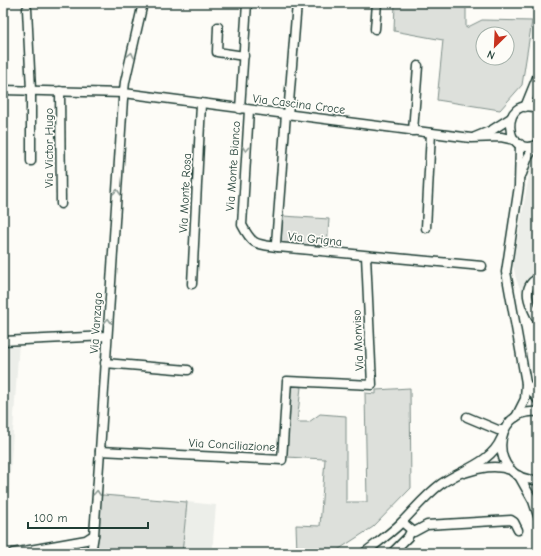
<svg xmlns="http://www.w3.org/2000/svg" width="541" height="556" font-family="'Comic Neue',sans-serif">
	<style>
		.built { fill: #eceee9 }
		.green { fill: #dde0db; stroke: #7e8e88; fill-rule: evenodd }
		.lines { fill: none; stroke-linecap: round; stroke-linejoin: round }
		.minor-casing { stroke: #1f3d34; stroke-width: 11 }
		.minor { stroke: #fdfcf7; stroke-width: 8 }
		.oneway { stroke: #8e9c96 }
		.labels { text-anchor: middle; stroke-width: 3.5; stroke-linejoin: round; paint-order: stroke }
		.street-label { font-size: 12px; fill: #1f3d34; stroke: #fdfcf7 }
	</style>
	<rect width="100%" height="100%" fill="#fdfcf7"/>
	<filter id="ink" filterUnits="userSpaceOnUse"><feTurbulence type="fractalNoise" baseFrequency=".025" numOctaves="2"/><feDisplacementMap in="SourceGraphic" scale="8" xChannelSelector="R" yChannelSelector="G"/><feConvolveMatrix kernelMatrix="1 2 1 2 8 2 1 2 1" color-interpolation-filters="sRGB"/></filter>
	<g filter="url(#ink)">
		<g class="built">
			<polygon points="538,148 538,328 516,279 513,264 532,159"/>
			<polygon points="19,342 5,550 3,550 3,343"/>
			<polygon points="187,502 216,505 212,553 182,553"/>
		</g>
		<g class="green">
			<path d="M395 3H466V28L482 20 532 21 522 85 500 110 437 100 443 40 394 31ZM483 34H507V58H483Z"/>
			<polygon points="283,216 329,219 327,248 284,244 281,241"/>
			<polygon points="295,386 301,387 297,422 309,422 320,414 346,416 346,502 367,502 365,393 376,394 376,390 410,388 411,488 373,527 333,553 297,553 296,525 320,526 325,459 286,457 291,388"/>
			<polygon points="103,495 187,502 182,553 97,553 100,496"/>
		</g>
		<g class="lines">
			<defs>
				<g id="minor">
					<polyline points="27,9 31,90 31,161"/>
					<polyline points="218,27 217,52 244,56"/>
					<polyline points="375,29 377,3"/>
					<polyline points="3,90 124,93 471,138 501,137 515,140"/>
					<polyline points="60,91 61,204"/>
					<polyline points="525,107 538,75"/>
					<polyline points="240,109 247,3"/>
					<path d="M538 109C499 92 503 162 538 144"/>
					<path d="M249 110 242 225C253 246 256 244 278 247"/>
					<polyline points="286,114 276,243 278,247 482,266"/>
					<polyline points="288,115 297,3"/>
					<polyline points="413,131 418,66"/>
					<polyline points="475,137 492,130 511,118"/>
					<polyline points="522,174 528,157 535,146"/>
					<polyline points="426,228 431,133"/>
					<path d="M538 278C519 288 531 307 538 321"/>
					<polyline points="192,284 201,104"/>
					<polyline points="3,341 107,336"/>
					<polyline points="105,363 188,370"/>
					<polyline points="526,383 538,400"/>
					<path d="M538 412C491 407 487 481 538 480"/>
					<polyline points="467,417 498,430 504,430"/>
					<polyline points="516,417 525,399 526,383 506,272 519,186 520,144"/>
					<polyline points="100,451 282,460 287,381 372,385 366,256"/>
					<path d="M464 473C480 468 495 464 511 470"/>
					<polyline points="519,476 533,501 538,516"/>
					<polyline points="402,522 414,532 427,525 511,520 514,522 518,530"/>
					<polyline points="13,553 86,540 94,535"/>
					<polyline points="91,553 94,535 100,451 123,99 125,82 143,3"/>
					<path d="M364 553C377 543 390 534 402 522 415 509 426 495 441 484 461 470 491 463 501 439"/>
					<polyline points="392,553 408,537 411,531"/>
				</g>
			</defs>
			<use href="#minor" class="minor-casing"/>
			<use href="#minor" class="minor"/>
		</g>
		<defs><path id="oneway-chevron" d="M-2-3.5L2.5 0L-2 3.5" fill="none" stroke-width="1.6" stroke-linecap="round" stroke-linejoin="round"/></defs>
		<g class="oneway">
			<use href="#oneway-chevron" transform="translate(131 55) rotate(-77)"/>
			<use href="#oneway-chevron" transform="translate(246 149) rotate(94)"/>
			<use href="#oneway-chevron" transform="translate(117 192) rotate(-86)"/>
			<use href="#oneway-chevron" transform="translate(108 321) rotate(-86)"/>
			<use href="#oneway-chevron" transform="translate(97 493) rotate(-86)"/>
		</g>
	</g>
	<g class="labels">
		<g class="street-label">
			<text transform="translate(299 104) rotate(7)" y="4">Via Cascina Croce</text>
			<text transform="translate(49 148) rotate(-90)" y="4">Via Victor Hugo</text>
			<text transform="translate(233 166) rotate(-86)" y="4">Via Monte Bianco</text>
			<text transform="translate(185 193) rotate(-87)" y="4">Via Monte Rosa</text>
			<text transform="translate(315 239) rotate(6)" y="4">Via Grigna</text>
			<text transform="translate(96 323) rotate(-86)" y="4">Via Vanzago</text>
			<text transform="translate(358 340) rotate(-93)" y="4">Via Monviso</text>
			<text transform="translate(232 445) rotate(3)" y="4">Via Conciliazione</text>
		</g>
	</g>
	<rect width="541" height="556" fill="none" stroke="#fdfcf7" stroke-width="16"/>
	<rect x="8" y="8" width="525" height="540" fill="none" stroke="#1f3d34" stroke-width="1.5" filter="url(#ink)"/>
	<g transform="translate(495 46) rotate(204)"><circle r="19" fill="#fdfcf7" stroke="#a4b0a9"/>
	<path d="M0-3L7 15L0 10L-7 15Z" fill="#c8321e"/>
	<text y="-6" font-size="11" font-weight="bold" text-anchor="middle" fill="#1f3d34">N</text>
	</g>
	<path d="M28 522v6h120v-6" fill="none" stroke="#1f3d34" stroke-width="2"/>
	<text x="34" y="522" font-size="12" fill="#1f3d34" stroke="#fdfcf7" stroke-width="3" paint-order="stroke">100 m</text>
</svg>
